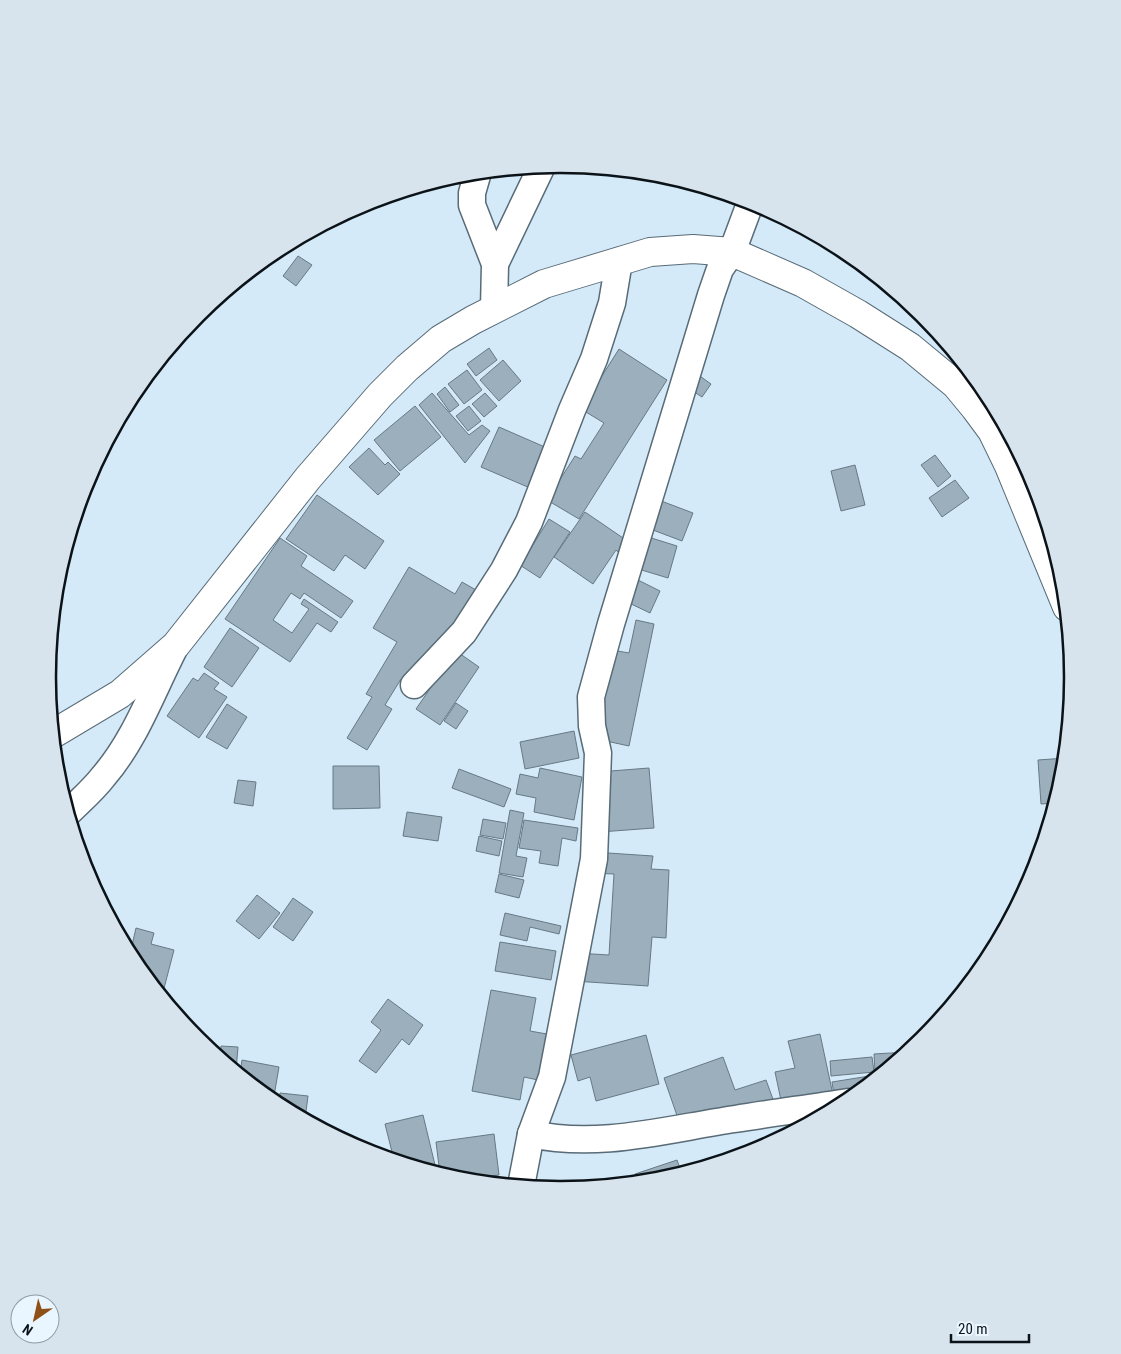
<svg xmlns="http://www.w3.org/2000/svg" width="1121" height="1354" font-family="'Roboto Condensed',sans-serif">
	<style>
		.building { fill: #9bafbc; stroke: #667985 }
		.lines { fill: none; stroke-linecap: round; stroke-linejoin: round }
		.street-casing { stroke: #586b77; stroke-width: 29 }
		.secondary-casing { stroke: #586b77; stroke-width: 30 }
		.street { stroke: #fff; stroke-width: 26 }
		.secondary { stroke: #fff; stroke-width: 28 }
		.rim { fill: none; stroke: #0c1318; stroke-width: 2.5 }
	</style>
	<rect width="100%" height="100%" fill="#d5eaf8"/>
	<g class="building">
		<polygon points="298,256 312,265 296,286 283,276"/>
		<polygon points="489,348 497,360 476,376 467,364"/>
		<polygon points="619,349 667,380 579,519 547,500 575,456 581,459 604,423 581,409"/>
		<polygon points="503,360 521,381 499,401 480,380"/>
		<polygon points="467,370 482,390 464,404 448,384"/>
		<polygon points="697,374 711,384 702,397 688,388"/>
		<polygon points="445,387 459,405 450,412 437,394"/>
		<polygon points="432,393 469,435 482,425 490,431 465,463 419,405"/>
		<polygon points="485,393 497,406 484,417 472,404"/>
		<polygon points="415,406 441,437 400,471 374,440"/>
		<polygon points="469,406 481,421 468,431 456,416"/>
		<polygon points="499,427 554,451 537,491 481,467"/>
		<polygon points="369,448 385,465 388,462 400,474 378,495 349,467"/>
		<polygon points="935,455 951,476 938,487 921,465"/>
		<polygon points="855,465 865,505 841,511 831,471"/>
		<polygon points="955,480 969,498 942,517 929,498"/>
		<polygon points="317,495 384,541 365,569 345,555 334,571 286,539"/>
		<polygon points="656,499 693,513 682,541 645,527"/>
		<polygon points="585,512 626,540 618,552 616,550 593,584 554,557"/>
		<polygon points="549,519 570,532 540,578 512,560 523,543 531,548"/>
		<polygon points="645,536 677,546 668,578 635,568"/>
		<polygon points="280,538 307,556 301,566 353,601 341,618 304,593 300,599 291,593 273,620 292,633 309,609 301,604 304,599 338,622 331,632 317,623 290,662 225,619"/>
		<polygon points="409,567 455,594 462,582 483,594 414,687 401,679 385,705 392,709 367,750 347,738 372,697 366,694 397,642 373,628"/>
		<polygon points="636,579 660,591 650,613 625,601"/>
		<polygon points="636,620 654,624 629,746 597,739 612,650 629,653"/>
		<polygon points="230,628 259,648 232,687 204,667"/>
		<polygon points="456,651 479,667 440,725 416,709"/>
		<polygon points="204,673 219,683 214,689 227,697 199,738 167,716 193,678 198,681"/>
		<polygon points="456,703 468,711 456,729 444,721"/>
		<polygon points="227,704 247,717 227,749 206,737"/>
		<polygon points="574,731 579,758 525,769 520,742"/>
		<polygon points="1066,758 1064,777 1056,803 1041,804 1038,760"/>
		<polygon points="333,766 379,766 380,808 333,809"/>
		<polygon points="540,768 582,777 574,820 534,812 536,798 516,794 520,774 538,778"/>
		<polygon points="649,768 654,828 600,832 598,772"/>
		<polygon points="459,769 511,789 504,807 452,788"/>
		<polygon points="238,780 256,782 253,806 234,803"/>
		<polygon points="510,810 524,813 516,856 527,858 523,877 499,873"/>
		<polygon points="407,812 442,817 438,841 403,836"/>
		<polygon points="483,819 506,823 503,839 480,835"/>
		<polygon points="524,820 578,828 576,841 562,838 558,866 539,863 541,851 519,848"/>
		<polygon points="479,836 502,841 499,856 476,851"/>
		<polygon points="593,852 653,856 651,869 669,870 666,938 652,937 648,986 574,981 576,953 609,955 614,874 591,873"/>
		<polygon points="499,874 524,880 519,898 495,892"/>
		<polygon points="257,895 280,913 259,939 236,921"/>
		<polygon points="293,898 313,912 293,941 273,927"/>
		<polygon points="505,913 561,926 559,934 530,927 527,941 500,935"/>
		<polygon points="136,928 154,933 151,944 174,950 162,996 134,962 130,954"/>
		<polygon points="500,942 556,951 551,980 495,971"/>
		<polygon points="491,990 536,998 530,1031 547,1034 538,1080 524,1077 520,1100 472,1091"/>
		<polygon points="388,999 423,1025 409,1045 402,1039 376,1073 359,1061 381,1030 371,1022"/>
		<polygon points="820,1034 836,1109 786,1124 775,1072 795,1068 788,1041"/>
		<polygon points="646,1035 659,1084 596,1101 590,1077 578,1081 571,1055"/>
		<polygon points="221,1046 238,1047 236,1071 220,1058"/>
		<polygon points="908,1052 885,1071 875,1072 874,1054"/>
		<polygon points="723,1057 735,1090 766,1080 778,1113 682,1130 664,1078"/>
		<polygon points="872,1057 874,1072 831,1076 830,1061"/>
		<polygon points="242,1060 279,1067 273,1102 240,1074"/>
		<polygon points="882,1074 845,1104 836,1108 832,1082"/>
		<polygon points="280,1093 308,1096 305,1119 279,1105"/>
		<polygon points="423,1115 435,1165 421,1168 394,1160 385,1124"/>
		<polygon points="494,1134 499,1175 459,1180 440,1174 436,1142"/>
		<polygon points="722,1157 724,1161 692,1171 691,1168"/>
		<polygon points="677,1160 682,1174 660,1180 638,1182 635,1174"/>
	</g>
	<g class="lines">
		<defs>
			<g id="street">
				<polyline points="478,172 472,193 472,205 495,264 494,309"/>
				<polyline points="495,264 542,166"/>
				<polyline points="414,685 464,632 504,570 529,522 572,410 594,359 612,303 619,261"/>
				<path d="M68 813C80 801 93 790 103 777 136 739 153 689 176 645"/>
				<path d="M531 1134C599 1149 667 1129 735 1119 772 1113 810 1108 848 1102"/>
				<polyline points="521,1186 531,1134 552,1077 594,859 598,753 592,726 591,697 611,624 711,295 720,269 732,252 751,201"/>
			</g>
			<polyline id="secondary" points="53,734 120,694 176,645 308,478 380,395 407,368 441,339 473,320 544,284 650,252 693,249 732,252 803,283 858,314 910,347 956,385 975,408 992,431 1009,466 1067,607"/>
		</defs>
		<use href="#street" class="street-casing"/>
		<use href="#secondary" class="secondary-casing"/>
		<use href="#street" class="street"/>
		<use href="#secondary" class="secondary"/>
	</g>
	<path d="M0 0H1121V1354H0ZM56 677a504 504 0 1 1 1008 0a504 504 0 1 1-1008 0Z" fill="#d7e4ed" fill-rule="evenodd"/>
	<path class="rim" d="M56 677a504 504 0 1 1 1008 0a504 504 0 1 1-1008 0Z"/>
	<g transform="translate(35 1319) rotate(214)"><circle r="24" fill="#e9f6ff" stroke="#919ba3"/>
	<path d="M0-4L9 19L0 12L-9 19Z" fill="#8f5018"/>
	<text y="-8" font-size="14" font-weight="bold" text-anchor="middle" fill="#0c1318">N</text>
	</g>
	<path d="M951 1334v8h78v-8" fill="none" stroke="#0c1318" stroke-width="2.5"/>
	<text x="958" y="1334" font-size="15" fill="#0c1318" stroke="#e9f6ff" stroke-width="4" paint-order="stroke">20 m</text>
</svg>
